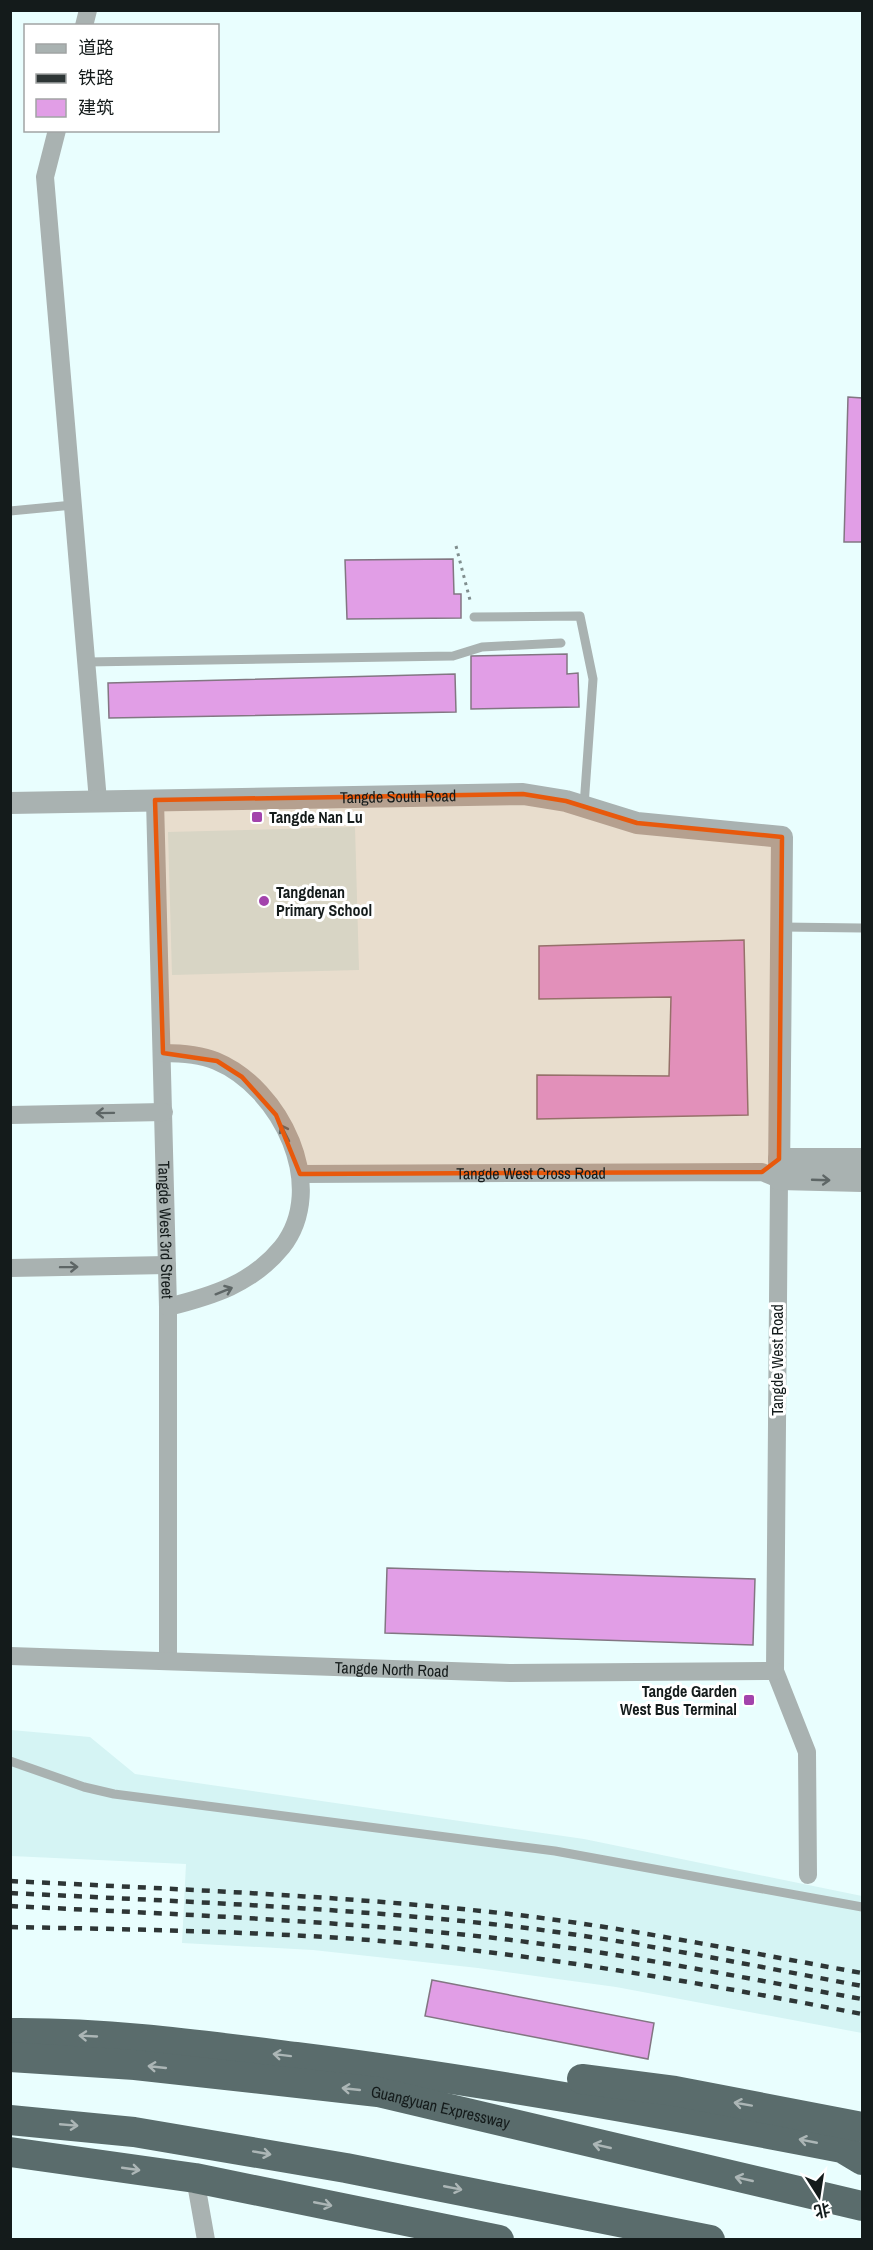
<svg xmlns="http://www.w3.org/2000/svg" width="873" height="2250" font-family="'Archivo Narrow','Noto Sans SC',sans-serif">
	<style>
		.built { fill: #d5f4f4 }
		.building { fill: #e19ee6; stroke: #827682; stroke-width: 1.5 }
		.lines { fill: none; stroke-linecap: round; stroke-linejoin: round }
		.path { stroke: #808e8e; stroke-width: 3; stroke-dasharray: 3 4.5; stroke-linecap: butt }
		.service { stroke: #a9b2b1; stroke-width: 9 }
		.minor { stroke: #a9b2b1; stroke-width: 18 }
		.tertiary { stroke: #a9b2b1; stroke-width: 22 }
		.trunk { stroke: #5a6c6c; stroke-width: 30 }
		.rail { stroke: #2e3636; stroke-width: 4.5; stroke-dasharray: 8 8; stroke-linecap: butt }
		.oneway { stroke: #5e6666 }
		.oneway2 { stroke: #acb6b6 }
		.marked { fill: #e8590c; fill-opacity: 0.2; stroke: #e8590c; stroke-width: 4.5; stroke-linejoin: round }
		.poi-dot { fill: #a343ac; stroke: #fff; stroke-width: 2 }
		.labels { text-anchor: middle; stroke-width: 6; stroke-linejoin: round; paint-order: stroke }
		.street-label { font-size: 16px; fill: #141b1b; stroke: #fff }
		.poi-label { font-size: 16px; font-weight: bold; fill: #141b1b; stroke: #fff; text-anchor: start }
	</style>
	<rect width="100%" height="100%" fill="#e9fefe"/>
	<g class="built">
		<polygon points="355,827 359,970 172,975 168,832"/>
		<polygon points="11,1730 90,1737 135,1774 584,1839 862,1896 862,2033 616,1987 478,1968 313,1950 182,1943 186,1864 11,1856"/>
	</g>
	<g class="building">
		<polygon points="848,397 862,398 862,542 844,542"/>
		<polygon points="453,559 454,594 461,594 461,618 347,619 345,560"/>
		<polygon points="567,654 567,674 578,673 579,707 471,709 471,656"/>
		<polygon points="455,674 456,712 109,718 108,683"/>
		<polygon points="744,940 748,1115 537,1119 537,1075 669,1076 671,997 539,999 539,946"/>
		<polygon points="387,1568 755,1579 753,1645 385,1633"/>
		<polygon points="432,1980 654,2023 648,2059 425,2016"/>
	</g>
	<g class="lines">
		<polyline class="path" points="456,546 471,604"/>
		<g class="service">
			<polyline points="10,511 73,505"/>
			<polyline points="474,617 580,616 593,679 584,806"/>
			<polyline points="86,662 453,656 482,647 561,643"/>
			<polyline points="782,927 862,928"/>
			<polyline points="10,1761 84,1787 114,1794 555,1851 862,1907"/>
		</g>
		<g class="minor">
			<polyline points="84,26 88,10"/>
			<polyline points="57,130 45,177 98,801"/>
			<path id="s1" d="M155 800 168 1307V1660"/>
			<path d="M163 1053C181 1053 199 1054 216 1061 281 1088 329 1187 282 1247 252 1284 212 1296 168 1307"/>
			<polyline points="10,1115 164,1112"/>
			<path id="s2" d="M300 1174 762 1172 779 1179 775 1671 807 1752 808 1875"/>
			<polyline points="10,1268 167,1265"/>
			<path id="s3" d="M10 1656 510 1673 775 1671"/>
			<polyline points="195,2178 206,2240"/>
		</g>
		<g class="tertiary">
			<path id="s4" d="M10 803 523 794 566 801 637 823 782 837 779 1179 862 1181"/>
			<polyline points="779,1159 862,1159"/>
		</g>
		<g class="trunk">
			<path d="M10 2033C106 2032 201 2045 296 2057 479 2080 661 2113 842 2148L862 2160"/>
			<path id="s5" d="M10 2057 135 2065 378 2092 862 2206"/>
			<polyline points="582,2079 675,2091 862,2127"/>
			<polyline points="10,2120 134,2132 346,2168 710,2240"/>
			<polyline points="10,2152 195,2178 499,2240"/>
		</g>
		<g class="rail">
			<path d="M10 1881C171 1889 331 1895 491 1912 615 1925 739 1951 862 1973"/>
			<path d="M10 1893C171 1901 331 1907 491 1924 615 1937 739 1963 862 1986"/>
			<path d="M10 1906C169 1914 328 1920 486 1937 612 1951 738 1977 862 1999"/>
			<path d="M10 1927C121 1929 231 1931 342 1938 516 1950 691 1981 862 2014"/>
		</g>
	</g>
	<defs><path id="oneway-shaft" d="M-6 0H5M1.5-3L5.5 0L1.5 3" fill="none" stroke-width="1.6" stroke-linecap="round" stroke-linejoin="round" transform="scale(1.5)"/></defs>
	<g class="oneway">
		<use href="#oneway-shaft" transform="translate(105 1113) rotate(179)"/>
		<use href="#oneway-shaft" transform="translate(285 1133) rotate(-117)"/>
		<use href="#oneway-shaft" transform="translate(821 1180) rotate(2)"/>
		<use href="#oneway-shaft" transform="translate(69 1267) rotate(-1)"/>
		<use href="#oneway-shaft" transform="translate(224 1291) rotate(-22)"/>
	</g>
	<g class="oneway2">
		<use href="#oneway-shaft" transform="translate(88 2036) rotate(-177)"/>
		<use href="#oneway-shaft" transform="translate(282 2055) rotate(-173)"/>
		<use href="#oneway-shaft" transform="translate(157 2067) rotate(-174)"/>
		<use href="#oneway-shaft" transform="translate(351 2089) rotate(-174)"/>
		<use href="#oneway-shaft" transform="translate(743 2104) rotate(-170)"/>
		<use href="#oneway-shaft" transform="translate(69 2125) rotate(5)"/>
		<use href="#oneway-shaft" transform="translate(808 2141) rotate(-169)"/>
		<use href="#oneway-shaft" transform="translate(602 2146) rotate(-167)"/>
		<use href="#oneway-shaft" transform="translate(262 2153) rotate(10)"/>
		<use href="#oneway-shaft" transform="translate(131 2169) rotate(8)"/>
		<use href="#oneway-shaft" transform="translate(744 2179) rotate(-167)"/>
		<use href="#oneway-shaft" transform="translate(453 2188) rotate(11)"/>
		<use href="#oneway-shaft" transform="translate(323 2204) rotate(11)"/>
	</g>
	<path class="marked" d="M523 794 566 801 637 823 782 837 779 1159 762 1172 300 1174 276 1115 242 1077 217 1061 163 1053 155 800Z"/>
	<g class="poi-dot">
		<rect x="251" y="811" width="12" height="12" rx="3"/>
		<circle cx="264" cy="901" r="6"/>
		<rect x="743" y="1694" width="12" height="12" rx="3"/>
	</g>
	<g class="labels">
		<g class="street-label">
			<text dy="6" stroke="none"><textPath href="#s4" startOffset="388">Tangde South Road</textPath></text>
			<text dy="6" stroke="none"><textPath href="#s2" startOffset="231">Tangde West Cross Road</textPath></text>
			<text dy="6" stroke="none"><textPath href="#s1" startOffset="430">Tangde West 3rd Street</textPath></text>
			<text transform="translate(777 1360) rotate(-90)" y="6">Tangde West Road</text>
			<text dy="6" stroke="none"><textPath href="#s3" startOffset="382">Tangde North Road</textPath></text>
			<text dy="6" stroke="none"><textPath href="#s5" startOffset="434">Guangyuan Expressway</textPath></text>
		</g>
		<g class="poi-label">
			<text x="269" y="823">Tangde Nan Lu</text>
			<text x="276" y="898">Tangdenan<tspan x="276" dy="18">Primary School</tspan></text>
			<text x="737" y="1697" text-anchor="end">Tangde Garden<tspan x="737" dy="18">West Bus Terminal</tspan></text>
		</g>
	</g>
	<rect width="873" height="2250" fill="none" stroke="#141b1b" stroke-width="24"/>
	<rect x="24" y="24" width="195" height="108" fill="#ffffff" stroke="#a1a4a4" stroke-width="1.5"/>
	<rect x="36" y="44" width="30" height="9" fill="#a9b2b1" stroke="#a1a4a4" stroke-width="1.5"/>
	<text x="78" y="54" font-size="18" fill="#141b1b">道路</text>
	<rect x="36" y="74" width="30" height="9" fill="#2e3636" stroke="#a1a4a4" stroke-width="1.5"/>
	<text x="78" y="84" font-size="18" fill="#141b1b">铁路</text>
	<rect x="36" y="99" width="30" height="18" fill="#e19ee6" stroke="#a1a4a4" stroke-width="1.5"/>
	<text x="78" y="114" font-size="18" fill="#141b1b">建筑</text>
	<g transform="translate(819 2196) rotate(168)" stroke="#ffffff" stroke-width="4.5" paint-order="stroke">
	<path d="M0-4.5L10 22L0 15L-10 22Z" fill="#141b1b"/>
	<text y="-9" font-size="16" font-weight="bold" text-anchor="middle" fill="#141b1b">北</text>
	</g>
</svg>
